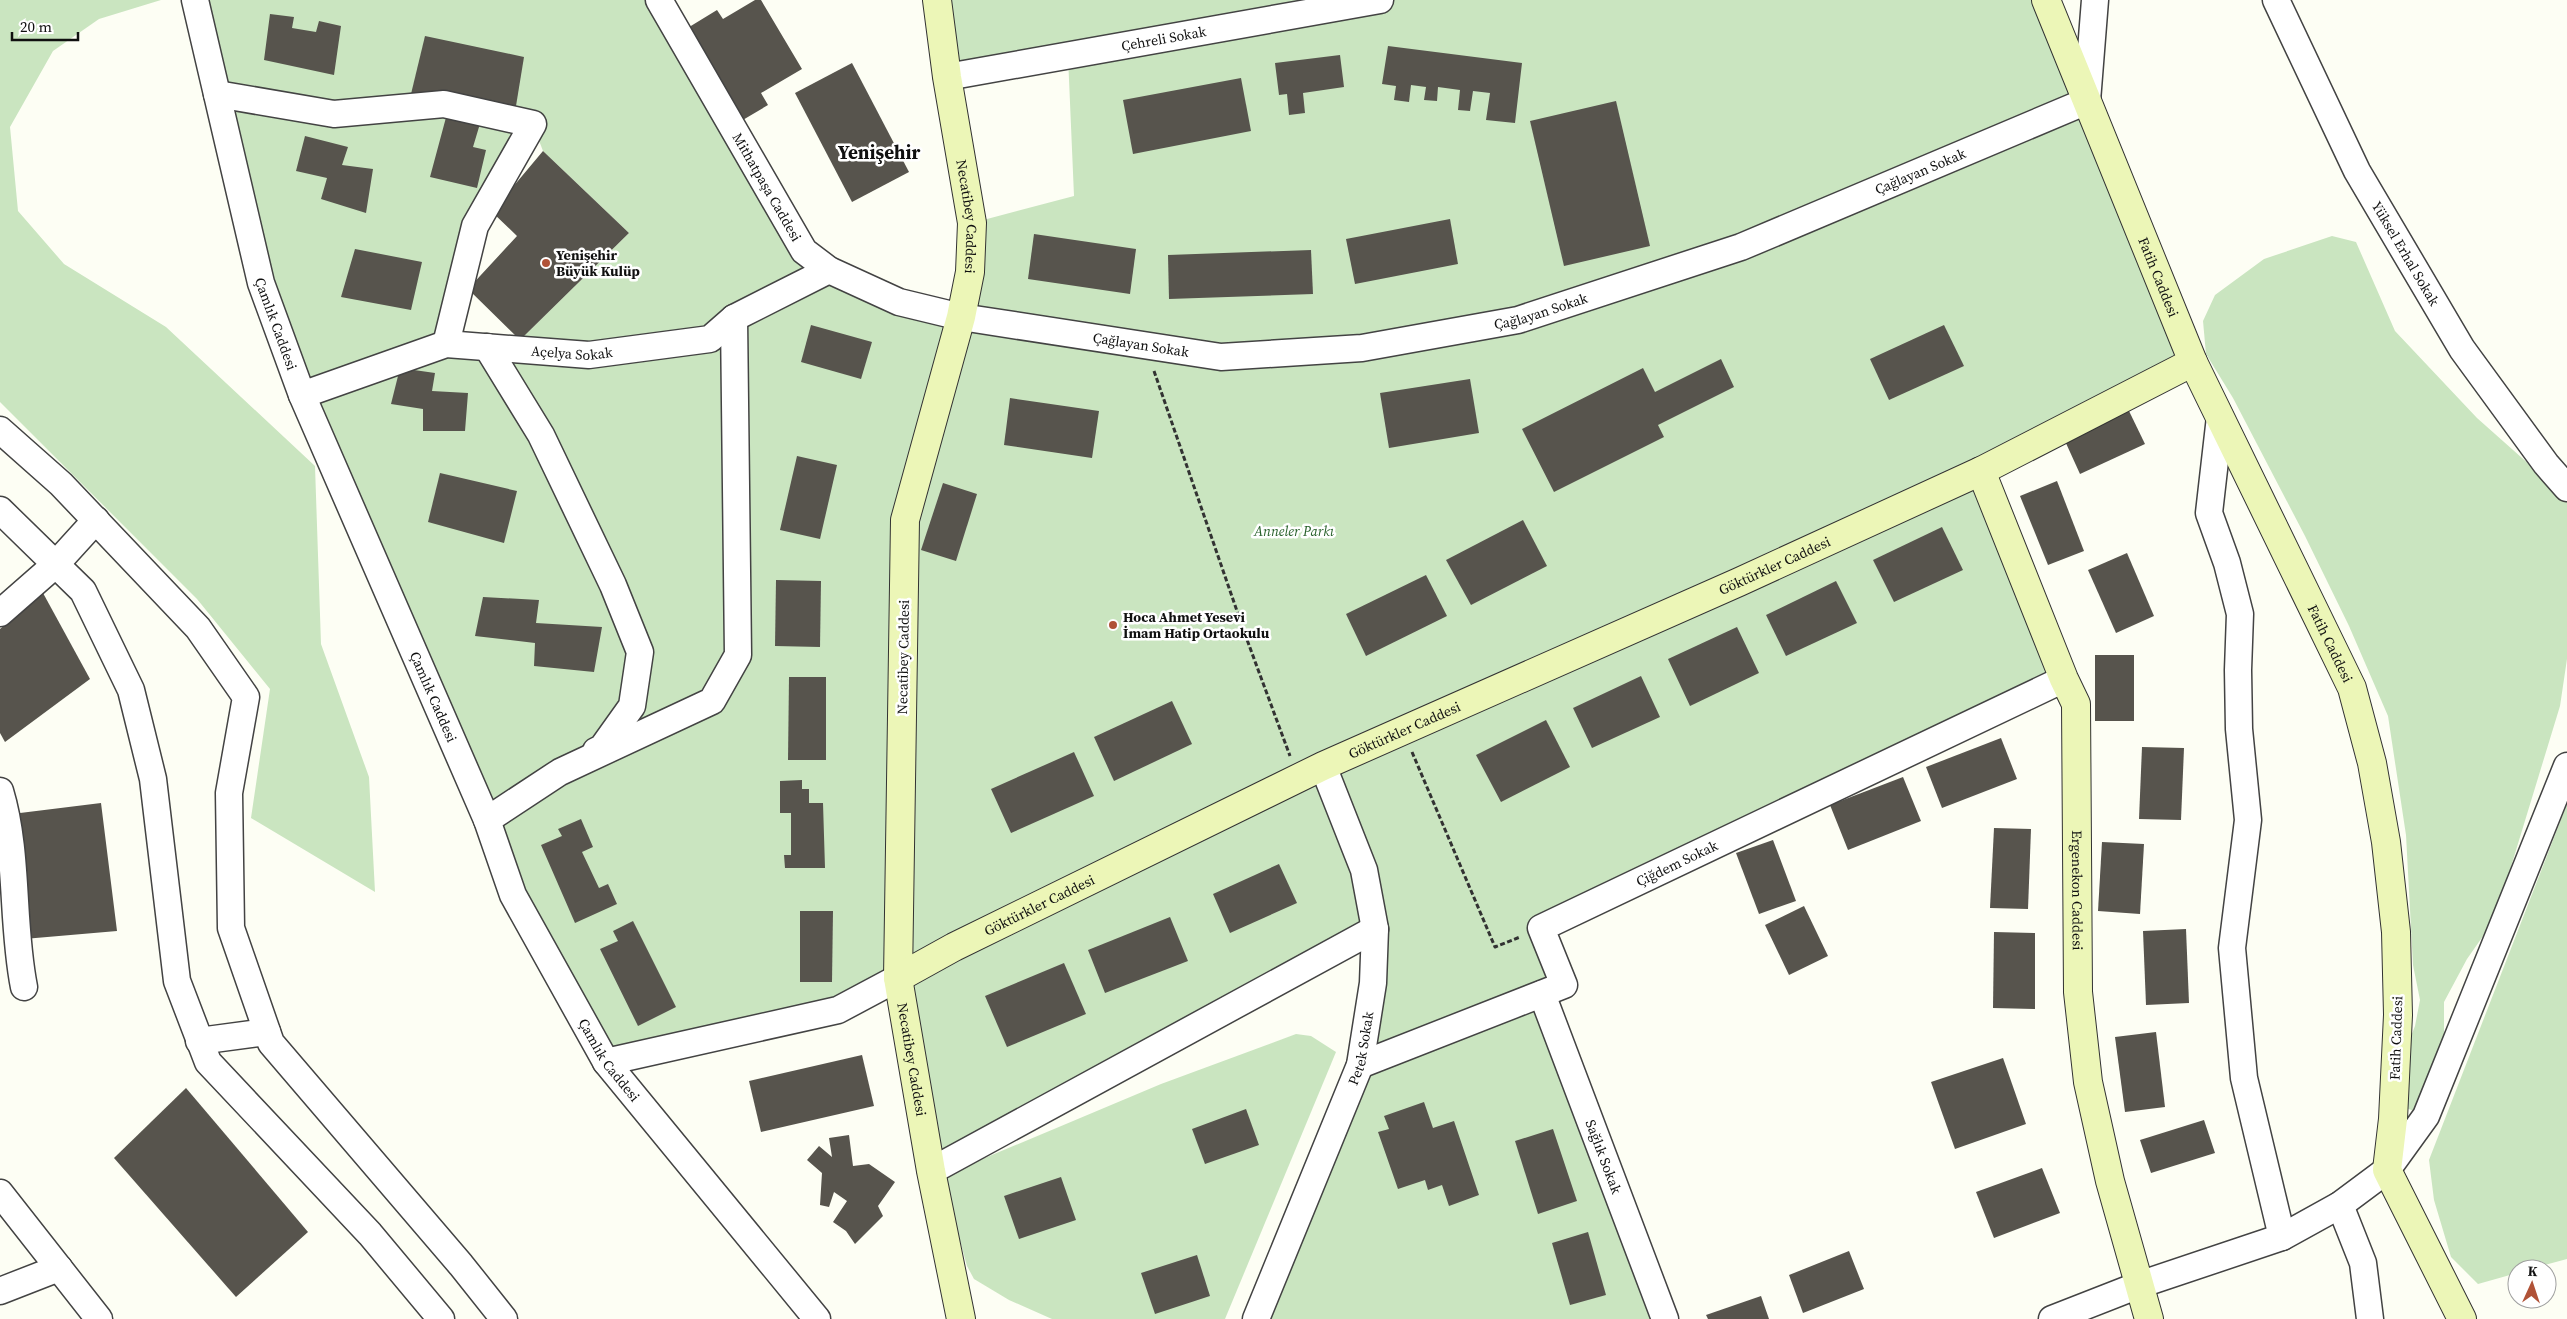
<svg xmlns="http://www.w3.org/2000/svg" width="2567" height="1319" font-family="'Source Serif 4',serif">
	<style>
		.green { fill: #cae5c0; fill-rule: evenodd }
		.building { fill: #57544d }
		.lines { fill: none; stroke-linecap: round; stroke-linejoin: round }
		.street-casing { stroke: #434343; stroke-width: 29 }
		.secondary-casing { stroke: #323232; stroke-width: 30 }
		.path { stroke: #323232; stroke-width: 3; stroke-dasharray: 5 2.5; stroke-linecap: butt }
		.street { stroke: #fff; stroke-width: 26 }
		.secondary { stroke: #ecf6b7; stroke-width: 28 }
		.poi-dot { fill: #b05237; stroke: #fff; stroke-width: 2 }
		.labels { text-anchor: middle; stroke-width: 5; stroke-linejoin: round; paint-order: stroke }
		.street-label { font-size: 14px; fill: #101010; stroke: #fff }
		.poi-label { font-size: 14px; font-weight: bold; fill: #101010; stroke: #fff; text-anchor: start }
		.park-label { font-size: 14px; font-style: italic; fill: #27602a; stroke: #fff }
		.district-label { font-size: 19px; font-weight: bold; fill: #101010; stroke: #fff }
	</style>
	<rect width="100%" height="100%" fill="#fdfef4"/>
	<g class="green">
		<polygon points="0,0 161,0 99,19 53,51 10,127 18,211 64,264 166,327 315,466 321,644 369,777 375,892 251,818 270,689 197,599 0,402"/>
		<path d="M195 0H659L804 251 961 317 972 223 1074 196 1068 56 947 77 937 0H2046L2193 362 1981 471 2064 679 1542 928 1564 985 1542 994 1665 1319H1256L1360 1065 1375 929 931 1171 897 978 838 1010 606 1062 513 895 302 395ZM533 125 543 151 629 233 520 340 446 343 475 226Z"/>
		<polygon points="2332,236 2356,242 2395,331 2477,418 2567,498 2567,659 2560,706 2495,919 2467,959 2444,1002 2444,1056 2430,1117 2406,1108 2400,1065 2415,1026 2420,1000 2413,965 2406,835 2388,716 2349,626 2305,536 2233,398 2206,354 2203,321 2215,295 2264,259"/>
		<polygon points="2567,804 2567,1259 2530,1269 2517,1269 2517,1273 2478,1284 2451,1257 2434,1200 2429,1160"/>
		<polygon points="1296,1034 1311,1036 1336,1052 1225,1319 1052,1319 1009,1300 974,1279 967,1266 942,1176 1161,1084"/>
	</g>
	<g class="building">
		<polygon points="755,0 761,0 802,69 761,93 768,105 736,124 681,32 717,10 723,19"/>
		<polygon points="270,14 294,17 292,28 316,32 319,21 341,26 334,75 264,60"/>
		<polygon points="425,36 524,57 515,112 411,94"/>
		<polygon points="1388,46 1522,63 1515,123 1486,120 1490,93 1473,91 1470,111 1458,110 1460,90 1438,87 1437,101 1424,100 1426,87 1411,85 1409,102 1394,100 1396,86 1382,84"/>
		<polygon points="1340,55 1344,87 1303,93 1305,113 1289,115 1287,94 1279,95 1275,63"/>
		<polygon points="852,63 909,172 852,202 795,93"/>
		<polygon points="1241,78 1251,131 1133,154 1123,100"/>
		<polygon points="1616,101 1650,246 1564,266 1530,121"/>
		<polygon points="448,110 482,117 473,147 486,150 477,188 430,177"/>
		<polygon points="305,136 348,147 342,165 373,169 366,213 321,199 327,178 296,171"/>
		<polygon points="543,151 629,233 520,340 468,289 517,236 492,212"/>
		<polygon points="1450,219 1458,264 1355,284 1346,239"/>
		<polygon points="1034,234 1136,249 1130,294 1028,279"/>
		<polygon points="355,249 422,262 411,310 341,297"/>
		<polygon points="1311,250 1313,294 1169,299 1168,255"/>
		<polygon points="811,325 872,342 861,379 801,362"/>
		<polygon points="1944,325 1964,366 1889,400 1870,359"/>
		<polygon points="1721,359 1734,387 1658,425 1664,437 1554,492 1522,429 1643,368 1655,392"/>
		<polygon points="400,368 435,373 432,391 468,393 465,431 423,431 423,409 391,404"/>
		<polygon points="1470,379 1479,433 1389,448 1380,393"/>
		<polygon points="1010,398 1099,411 1092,458 1004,445"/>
		<polygon points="2129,411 2145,444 2080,474 2065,441"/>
		<polygon points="797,456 837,465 820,539 780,530"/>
		<polygon points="440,473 517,491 504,543 428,522"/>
		<polygon points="2057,481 2084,551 2048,565 2020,496"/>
		<polygon points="943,483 977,494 956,561 921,550"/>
		<polygon points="1523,520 1547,566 1471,605 1446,560"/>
		<polygon points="1942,527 1963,570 1894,602 1873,560"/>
		<polygon points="2127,553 2154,616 2116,633 2088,570"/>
		<polygon points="1426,575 1447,616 1366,656 1346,614"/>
		<polygon points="776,580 821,581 820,647 775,646"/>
		<polygon points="1836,581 1857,623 1786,656 1766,615"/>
		<polygon points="43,593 90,679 5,742 0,733 0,629"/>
		<polygon points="483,597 539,600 536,623 602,627 594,672 534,666 535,643 475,636"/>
		<polygon points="1737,627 1759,673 1690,706 1668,659"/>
		<rect x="2095" y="655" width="39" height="66"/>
		<polygon points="1641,676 1660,717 1592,748 1573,708"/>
		<polygon points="789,677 826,677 826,760 788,760"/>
		<polygon points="1172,701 1192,744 1114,781 1094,737"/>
		<polygon points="1546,720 1570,767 1501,802 1476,755"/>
		<polygon points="2001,738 2017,779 1942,808 1926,767"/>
		<polygon points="2142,747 2184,748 2181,820 2139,819"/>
		<polygon points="1074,752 1094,796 1011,833 991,789"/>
		<polygon points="1903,777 1921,821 1848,850 1830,805"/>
		<polygon points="802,780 802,789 809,789 809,803 823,803 825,868 785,868 784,855 791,855 791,813 780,813 780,781"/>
		<polygon points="101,803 117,931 24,939 20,813"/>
		<polygon points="581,819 593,847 582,852 599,888 608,884 617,904 575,923 541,845 562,836 558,829"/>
		<polygon points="1994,828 2031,829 2028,909 1990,908"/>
		<polygon points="1773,840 1796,901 1759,914 1736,853"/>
		<polygon points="2102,842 2144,844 2140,914 2098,911"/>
		<polygon points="1279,864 1297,903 1230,933 1213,894"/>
		<polygon points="1804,906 1828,956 1789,975 1765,925"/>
		<polygon points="800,911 833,911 832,982 800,982"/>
		<polygon points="1170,917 1188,961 1105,993 1088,950"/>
		<polygon points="633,921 676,1007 638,1026 600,949 618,941 613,931"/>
		<polygon points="2186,929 2189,1003 2146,1005 2143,931"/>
		<polygon points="1994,932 2035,933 2035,1009 1993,1008"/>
		<polygon points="1064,963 1086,1014 1007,1047 985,996"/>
		<polygon points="2156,1032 2165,1107 2125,1112 2115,1037"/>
		<polygon points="862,1055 874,1106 761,1132 749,1081"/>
		<polygon points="2003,1058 2026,1124 1955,1149 1931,1082"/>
		<polygon points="186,1088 308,1232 236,1297 114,1158"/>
		<polygon points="1424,1102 1433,1128 1454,1121 1479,1195 1449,1206 1442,1185 1428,1190 1425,1180 1398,1189 1378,1132 1389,1129 1384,1116"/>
		<polygon points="1246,1109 1259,1145 1205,1164 1192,1129"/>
		<polygon points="2204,1120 2215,1153 2151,1173 2140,1140"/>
		<polygon points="1553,1129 1577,1201 1538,1214 1515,1141"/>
		<polygon points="849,1135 853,1166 869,1164 895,1182 878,1206 883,1216 855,1244 846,1231 833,1222 847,1201 834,1192 829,1207 820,1205 822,1173 807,1160 819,1146 832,1157 829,1138"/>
		<polygon points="2042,1168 2060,1213 1994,1238 1976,1192"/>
		<polygon points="1061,1177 1076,1220 1019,1239 1004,1196"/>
		<polygon points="1588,1232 1606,1295 1570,1305 1552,1243"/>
		<polygon points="1849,1251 1864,1289 1803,1313 1789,1275"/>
		<polygon points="1197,1255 1210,1296 1155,1314 1141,1273"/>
		<polygon points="1761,1296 1769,1319 1708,1319 1706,1315"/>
	</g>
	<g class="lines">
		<defs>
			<g id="street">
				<path id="s1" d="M195 0 261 283 302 395 487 820 513 895 606 1062 817 1319"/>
				<path id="s2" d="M659 0 804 251 829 270 899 302 961 317 1221 357 1362 348 1518 320 1741 247 2087 101 2095 0"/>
				<path id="s3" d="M2276 0 2357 171 2462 349 2546 464 2567 488"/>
				<path id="s4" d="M947 77 1380 0"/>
				<polyline points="217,94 334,114 444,104 533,124 475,226 446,344"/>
				<polyline points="487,347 541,435 613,585 640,652 632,706 602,748 596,751"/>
				<path id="s5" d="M302 395 446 344 589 355 710 339 734 318 829 270"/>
				<polyline points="2220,417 2209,513 2227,563 2240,614 2238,670 2239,729 2248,820 2232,948 2244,1078 2282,1237"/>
				<polyline points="0,430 61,484 198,628 246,697 229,793 231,928 271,1043 461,1265 504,1319"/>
				<polyline points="0,510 83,591 131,690 153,779 177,981 208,1062 370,1234 441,1319"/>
				<polyline points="0,613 56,564 96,520"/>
				<path d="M0 791C19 854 11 922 24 987"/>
				<polyline points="487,820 560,772 712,701 738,655 734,318"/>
				<path id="s6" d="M1542 994 1665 1319"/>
				<polyline points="199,1041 267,1032"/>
				<polyline points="606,1062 838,1010 898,978"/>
				<path id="s7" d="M1360 1065 1564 985 1541 928 2064 679"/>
				<polyline points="931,1171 1375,929"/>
				<polyline points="0,1193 99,1319"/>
				<polyline points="2340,1205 2363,1263 2370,1319"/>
				<polyline points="0,1291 59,1268"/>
				<path id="s8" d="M1256 1319 1360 1065 1373 983 1375 929 1364 870 1323 766"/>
				<polyline points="2052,1319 2139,1285 2282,1237 2340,1205 2387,1170 2426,1116 2567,766"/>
			</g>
			<g id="secondary">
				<path id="s9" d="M937 0 947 77 972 223 970 272 961 317 905 520 898 978 931 1171 961 1319"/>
				<path id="s10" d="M2046 0 2193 362 2352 688 2372 763 2386 842 2396 932 2398 1015 2393 1119 2387 1170 2462 1319"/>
				<path id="s11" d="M1981 471 2064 679 2076 704 2078 992 2088 1082 2110 1181 2149 1319"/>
				<path id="s12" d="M898 978 954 947 1323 766 1739 582 1981 471 2193 362"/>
			</g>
		</defs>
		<use href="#street" class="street-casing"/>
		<use href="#secondary" class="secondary-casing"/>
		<g class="path">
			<polyline points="1154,371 1246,637 1290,756"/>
			<polyline points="1412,752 1495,947 1520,937"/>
		</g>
		<use href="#street" class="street"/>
		<use href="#secondary" class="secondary"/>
	</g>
	<g class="poi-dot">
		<circle cx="546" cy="263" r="5"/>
		<circle cx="1113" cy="625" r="5"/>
	</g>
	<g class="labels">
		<g class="street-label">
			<text dy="5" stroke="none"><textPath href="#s4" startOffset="220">Çehreli Sokak</textPath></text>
			<text dy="5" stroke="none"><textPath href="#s2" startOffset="1454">Çağlayan Sokak</textPath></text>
			<text dy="5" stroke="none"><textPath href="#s2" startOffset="216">Mithatpaşa Caddesi</textPath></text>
			<text dy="5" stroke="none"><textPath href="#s9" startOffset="219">Necatibey Caddesi</textPath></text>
			<text dy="5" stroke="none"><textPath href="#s3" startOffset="285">Yüksel Erhal Sokak</textPath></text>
			<text dy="5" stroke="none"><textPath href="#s10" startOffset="299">Fatih Caddesi</textPath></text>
			<text dy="5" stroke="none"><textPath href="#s2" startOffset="1049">Çağlayan Sokak</textPath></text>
			<text dy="5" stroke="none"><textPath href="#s1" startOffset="334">Çamlık Caddesi</textPath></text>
			<text dy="5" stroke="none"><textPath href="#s2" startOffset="644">Çağlayan Sokak</textPath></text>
			<text dy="5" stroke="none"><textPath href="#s5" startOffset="279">Açelya Sokak</textPath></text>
			<text dy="5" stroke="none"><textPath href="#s12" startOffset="969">Göktürkler Caddesi</textPath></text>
			<text dy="5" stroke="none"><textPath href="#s10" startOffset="704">Fatih Caddesi</textPath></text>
			<text transform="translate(903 657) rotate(-89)" y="5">Necatibey Caddesi</text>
			<text dy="5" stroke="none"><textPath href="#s1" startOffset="739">Çamlık Caddesi</textPath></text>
			<text dy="5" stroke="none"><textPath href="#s12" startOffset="564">Göktürkler Caddesi</textPath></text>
			<text dy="5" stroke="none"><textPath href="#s7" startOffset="431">Çiğdem Sokak</textPath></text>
			<text dy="5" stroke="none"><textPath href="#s11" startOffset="438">Ergenekon Caddesi</textPath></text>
			<text dy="5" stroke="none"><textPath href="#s12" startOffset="159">Göktürkler Caddesi</textPath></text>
			<text transform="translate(2396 1038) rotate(-88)" y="5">Fatih Caddesi</text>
			<text dy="5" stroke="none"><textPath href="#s8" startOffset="291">Petek Sokak</textPath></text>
			<text dy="5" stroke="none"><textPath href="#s1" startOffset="1144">Çamlık Caddesi</textPath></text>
			<text dy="5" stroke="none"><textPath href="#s9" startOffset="1072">Necatibey Caddesi</textPath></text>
			<text dy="5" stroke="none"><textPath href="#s6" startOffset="174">Sağlık Sokak</textPath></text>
		</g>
		<g class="poi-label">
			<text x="556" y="260">Yenişehir<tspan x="556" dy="16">Büyük Kulüp</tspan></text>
			<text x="1123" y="622">Hoca Ahmet Yesevi<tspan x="1123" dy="16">İmam Hatip Ortaokulu</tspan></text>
		</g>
		<g class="park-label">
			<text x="1294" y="536">Anneler Parkı</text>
		</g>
		<g class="district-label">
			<text x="879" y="159">Yenişehir</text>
		</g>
	</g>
	<g transform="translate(2532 1284) rotate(3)"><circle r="24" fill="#ffffff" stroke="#9f9f9f"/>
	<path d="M0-4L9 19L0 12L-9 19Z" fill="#b05237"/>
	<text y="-8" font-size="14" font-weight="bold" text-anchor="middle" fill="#101010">K</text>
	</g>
	<path d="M12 32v8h66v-8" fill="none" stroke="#101010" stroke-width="2.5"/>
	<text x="20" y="32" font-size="15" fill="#101010" stroke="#ffffff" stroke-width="4" paint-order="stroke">20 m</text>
</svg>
